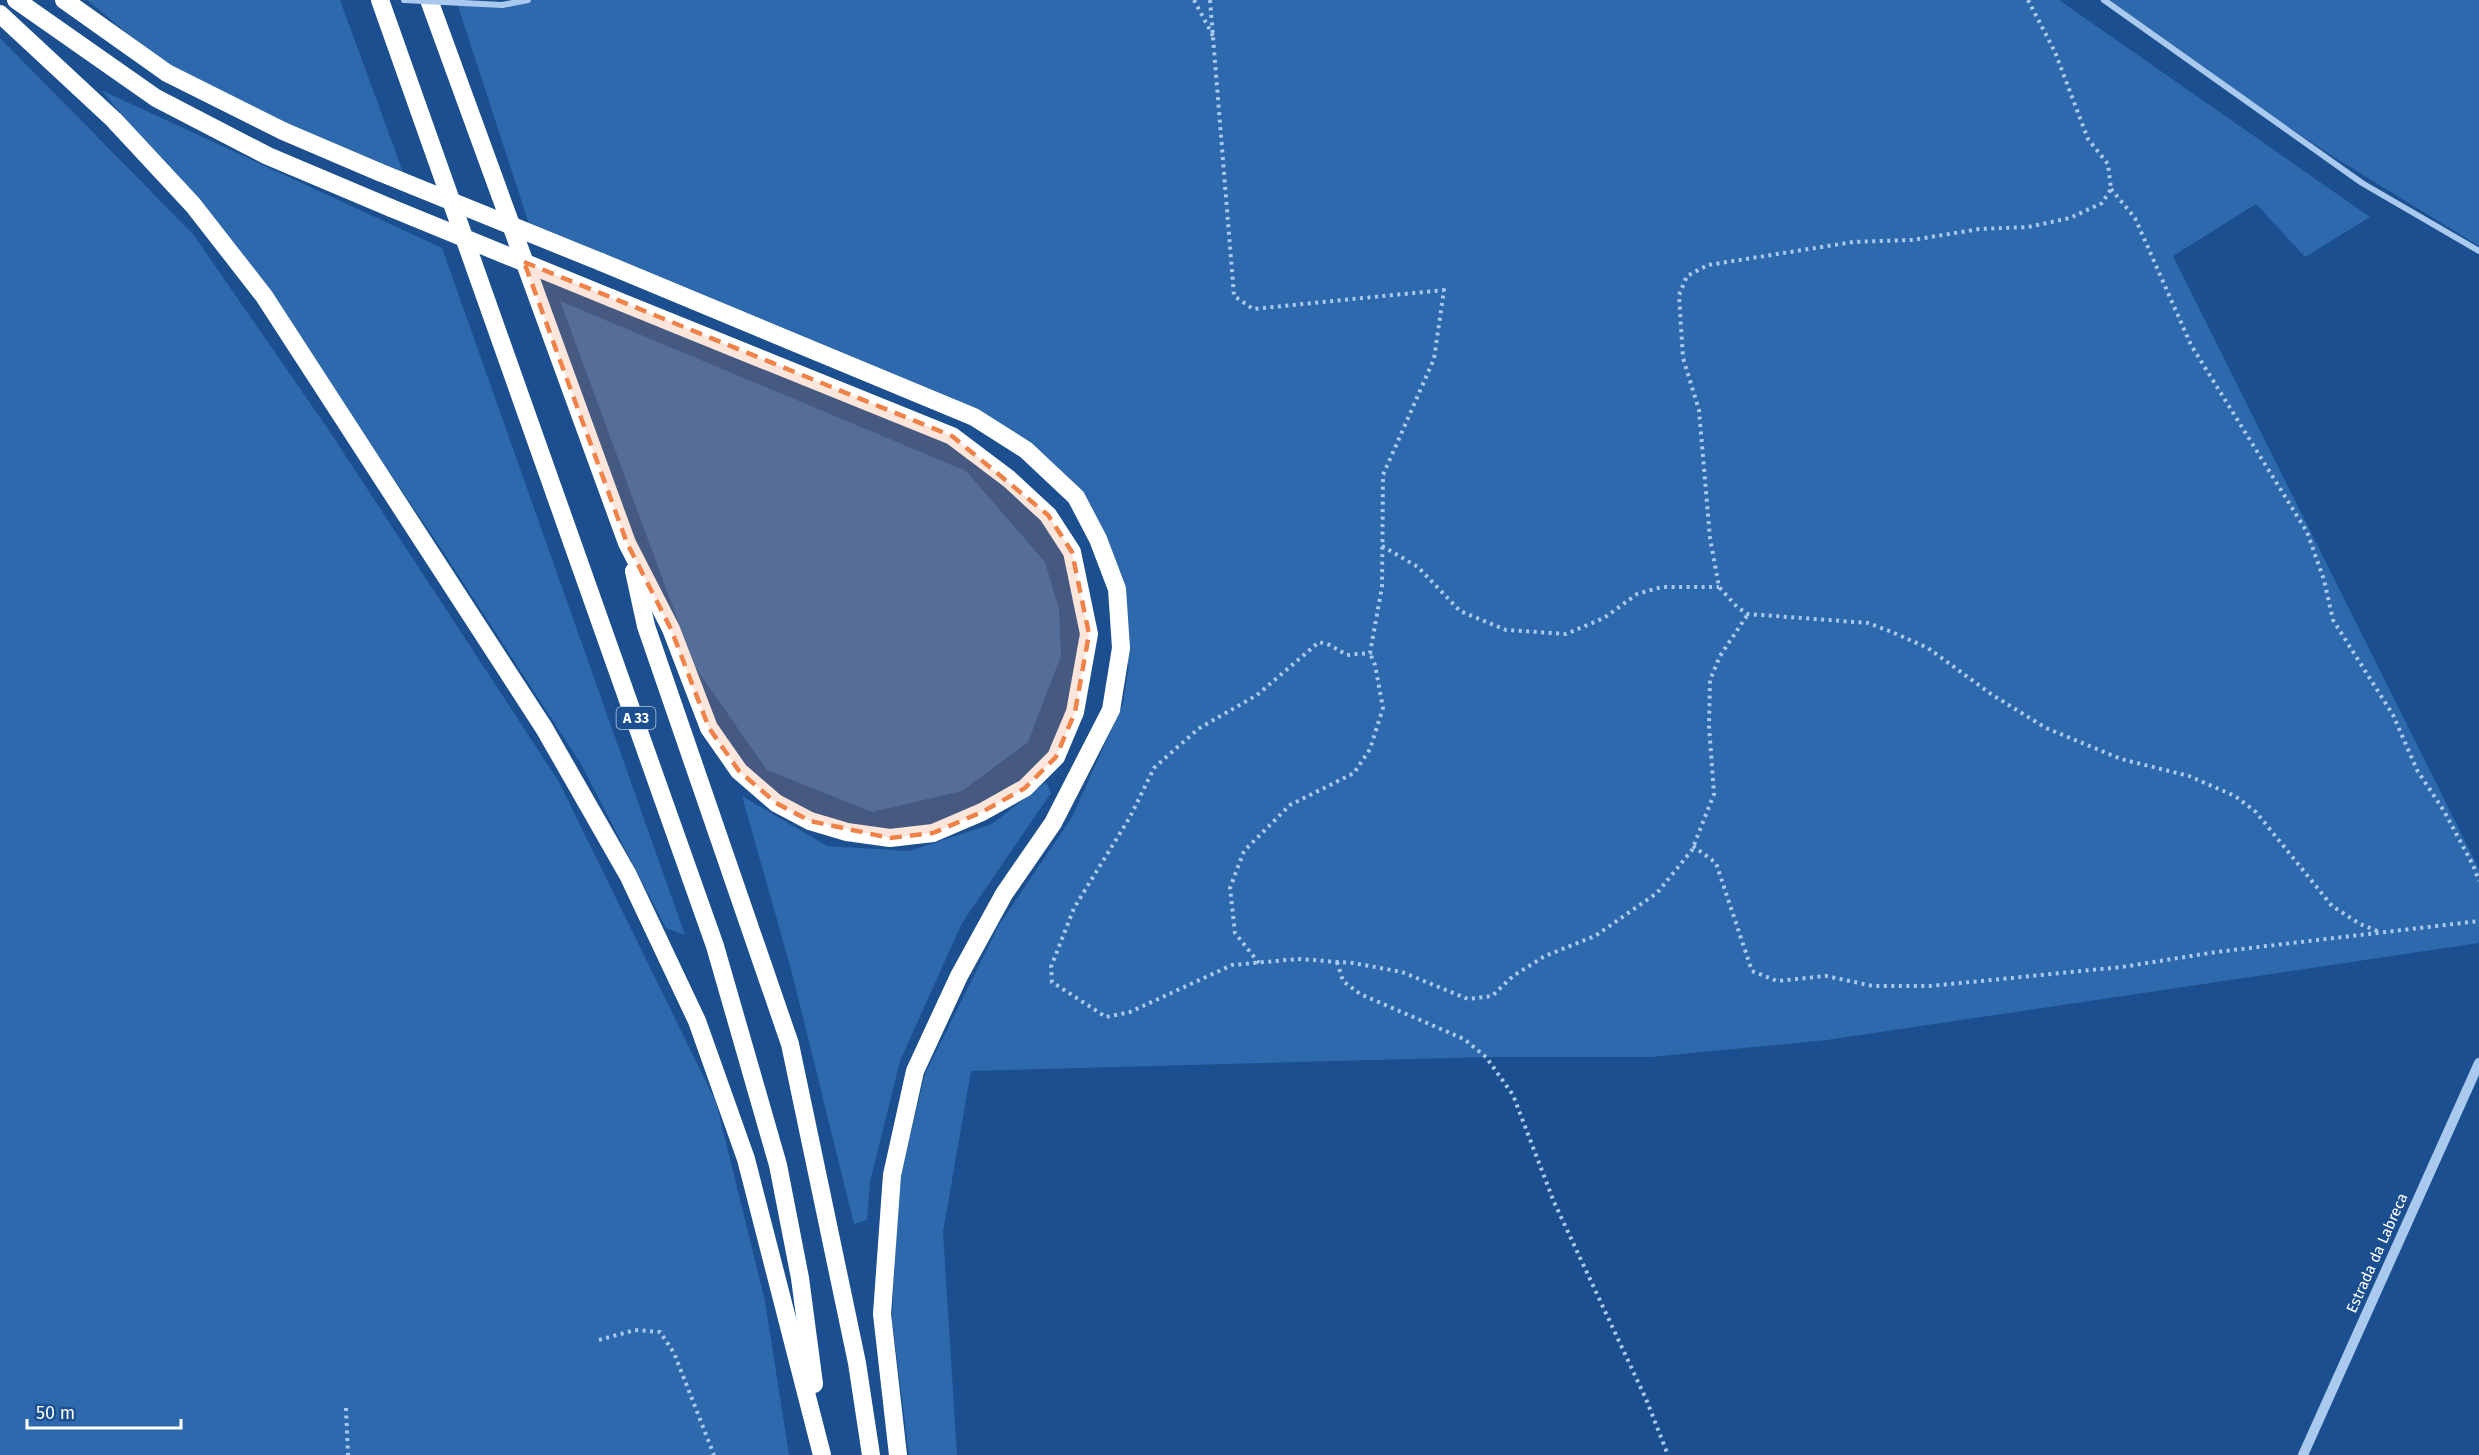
<svg xmlns="http://www.w3.org/2000/svg" width="2479" height="1455" font-family="'Fira Sans',sans-serif">
	<style>
		.green { fill: #2e69ad }
		.lines { fill: none; stroke-linecap: round; stroke-linejoin: round }
		.path { stroke: #a9c9ee; stroke-width: 4; stroke-dasharray: 3 4.5; stroke-linecap: butt }
		.minor { stroke: #a9c9ee; stroke-width: 6 }
		.tertiary { stroke: #a9c9ee; stroke-width: 10 }
		.motorway { stroke: #fff; stroke-width: 18 }
		.minor-bridge { stroke: #a9c9ee; stroke-width: 6 }
		.motorway-bridge { stroke: #fff; stroke-width: 18 }
		.marked { fill: #ee8249; fill-opacity: 0.2; stroke: #ee8249; stroke-width: 4.5; stroke-dasharray: 12 8; stroke-linejoin: round }
		.labels { text-anchor: middle; stroke-width: 5; stroke-linejoin: round; paint-order: stroke }
		.shield { fill: #1b4f8f; stroke: #bbcadd; stroke-width: 1.5 }
		.shield-label { font-size: 14px; font-weight: bold; fill: #fff }
		.street-label { font-size: 15px; fill: #fff; stroke: #1b4f8f }
	</style>
	<rect width="100%" height="100%" fill="#1b4f8f"/>
	<g class="green">
		<polygon points="87,0 340,0 403,172 279,120 158,59"/>
		<polygon points="528,0 2059,0 2370,217 2305,257 2256,204 2173,256 2479,869 2479,943 1827,1040 1651,1057 1486,1057 971,1071 943,1232 957,1455 909,1455 892,1319 899,1182 925,1074 999,925 1072,817 1123,704 1129,666 1121,648 1098,539 1026,450 529,224 457,3 502,5"/>
		<polygon points="2099,0 2479,0 2479,246 2332,156"/>
		<polygon points="0,38 193,234 328,429 559,782 716,1102 765,1301 789,1455 0,1455"/>
		<polygon points="101,90 442,248 685,935 666,928 581,764 440,547 310,355 234,247"/>
		<polygon points="560,301 966,471 1045,562 1059,609 1061,656 1028,742 962,791 872,812 767,770 695,667"/>
		<polygon points="1046,782 1051,793 962,923 900,1061 870,1182 867,1220 854,1224 792,973 742,796 827,846 909,851 992,824"/>
	</g>
	<g class="lines">
		<g class="path">
			<polyline points="1194,0 1213,36"/>
			<polyline points="1210,0 1234,296 1253,309 1444,290 1434,359 1383,475 1382,587 1370,653 1347,655 1330,645 1319,642 1257,695 1198,729 1154,768 1130,817 1074,908 1051,967 1052,982 1106,1017 1130,1012 1232,965 1298,959 1353,963 1402,972 1468,999 1492,996 1513,976 1545,956 1595,936 1657,893 1692,850 1714,794 1709,726 1710,680 1720,656 1748,614"/>
			<polyline points="2028,0 2055,52 2088,139 2108,164 2111,189 2102,203 2070,218 2028,227 1979,229 1913,240 1853,242 1708,265 1687,276 1679,295 1683,358 1699,410 1710,538 1719,587 1737,607 1748,614 1868,623 1892,632 1928,648 1991,694 2046,728 2121,759 2189,776 2235,796 2256,812 2332,906 2360,924 2380,932"/>
			<polyline points="2111,189 2135,218 2191,345 2307,532 2324,580 2333,620 2393,715 2417,770 2444,811 2473,865 2479,881"/>
			<polyline points="1382,546 1418,567 1460,611 1506,630 1566,634 1604,618 1637,594 1662,587 1719,587"/>
			<polyline points="1693,846 1716,863 1752,971 1777,981 1826,976 1873,986 1930,986 2122,967 2216,952 2479,921"/>
			<polyline points="1337,962 1343,981 1360,994 1464,1039 1486,1057 1513,1095 1554,1202 1646,1399 1668,1455"/>
			<polyline points="1259,963 1235,933 1230,888 1244,851 1290,805 1354,773 1370,749 1383,708 1375,665 1370,653"/>
			<polyline points="599,1340 635,1330 660,1332 674,1353 714,1455"/>
			<polyline points="346,1408 348,1455"/>
		</g>
		<g class="minor">
			<polyline points="2104,0 2362,183 2479,251"/>
			<polyline points="502,5 528,0"/>
		</g>
		<polyline class="tertiary" points="2303,1455 2479,1063"/>
		<g class="motorway">
			<polyline points="16,0 156,98 268,156 391,208"/>
			<polyline points="64,0 167,73 283,131 379,172"/>
			<polyline points="380,0 715,946 778,1165 800,1278 814,1384"/>
			<polyline points="429,0 627,543 671,629 709,728 739,771 776,803 810,821 847,832 890,838 933,833 982,812 1025,788 1056,757 1075,712 1089,634 1072,552 1048,515 1009,479 952,436 611,298"/>
			<polyline points="0,14 114,120 193,205 264,296 544,728 628,875 697,1021 746,1159 822,1455"/>
			<polyline points="601,262 974,417 1026,450 1076,497 1098,539 1117,589 1121,648 1111,710 1053,823 1004,894 959,976 915,1071 892,1175 882,1314 898,1455"/>
			<polyline points="634,571 646,626 790,1044 857,1363 871,1455"/>
		</g>
		<polyline class="minor-bridge" points="404,0 502,5"/>
		<g class="motorway-bridge">
			<polyline points="379,172 601,262"/>
			<polyline points="391,208 611,298"/>
		</g>
	</g>
	<path class="marked" d="M524 262 952 436 1048 515 1072 552 1089 634 1075 712 1056 757 1025 788 982 812 933 833 890 838 810 821 776 803 739 771 709 728 671 629 627 543Z"/>
	<g class="labels">
		<rect class="shield" x="616.5" y="707" width="39" height="22" rx="4.5"/>
		<g class="shield-label">
			<text x="636" y="723">A 33</text>
		</g>
		<g class="street-label">
			<text transform="translate(2377 1253) rotate(-66)" y="5">Estrada da Labreca</text>
		</g>
	</g>
	<path d="M27 1419v9h154v-9" fill="none" stroke="#ffffff" stroke-width="3"/>
	<text x="36" y="1419" font-size="18" fill="#ffffff" stroke="#1b4f8f" stroke-width="4.5" paint-order="stroke">50 m</text>
</svg>
